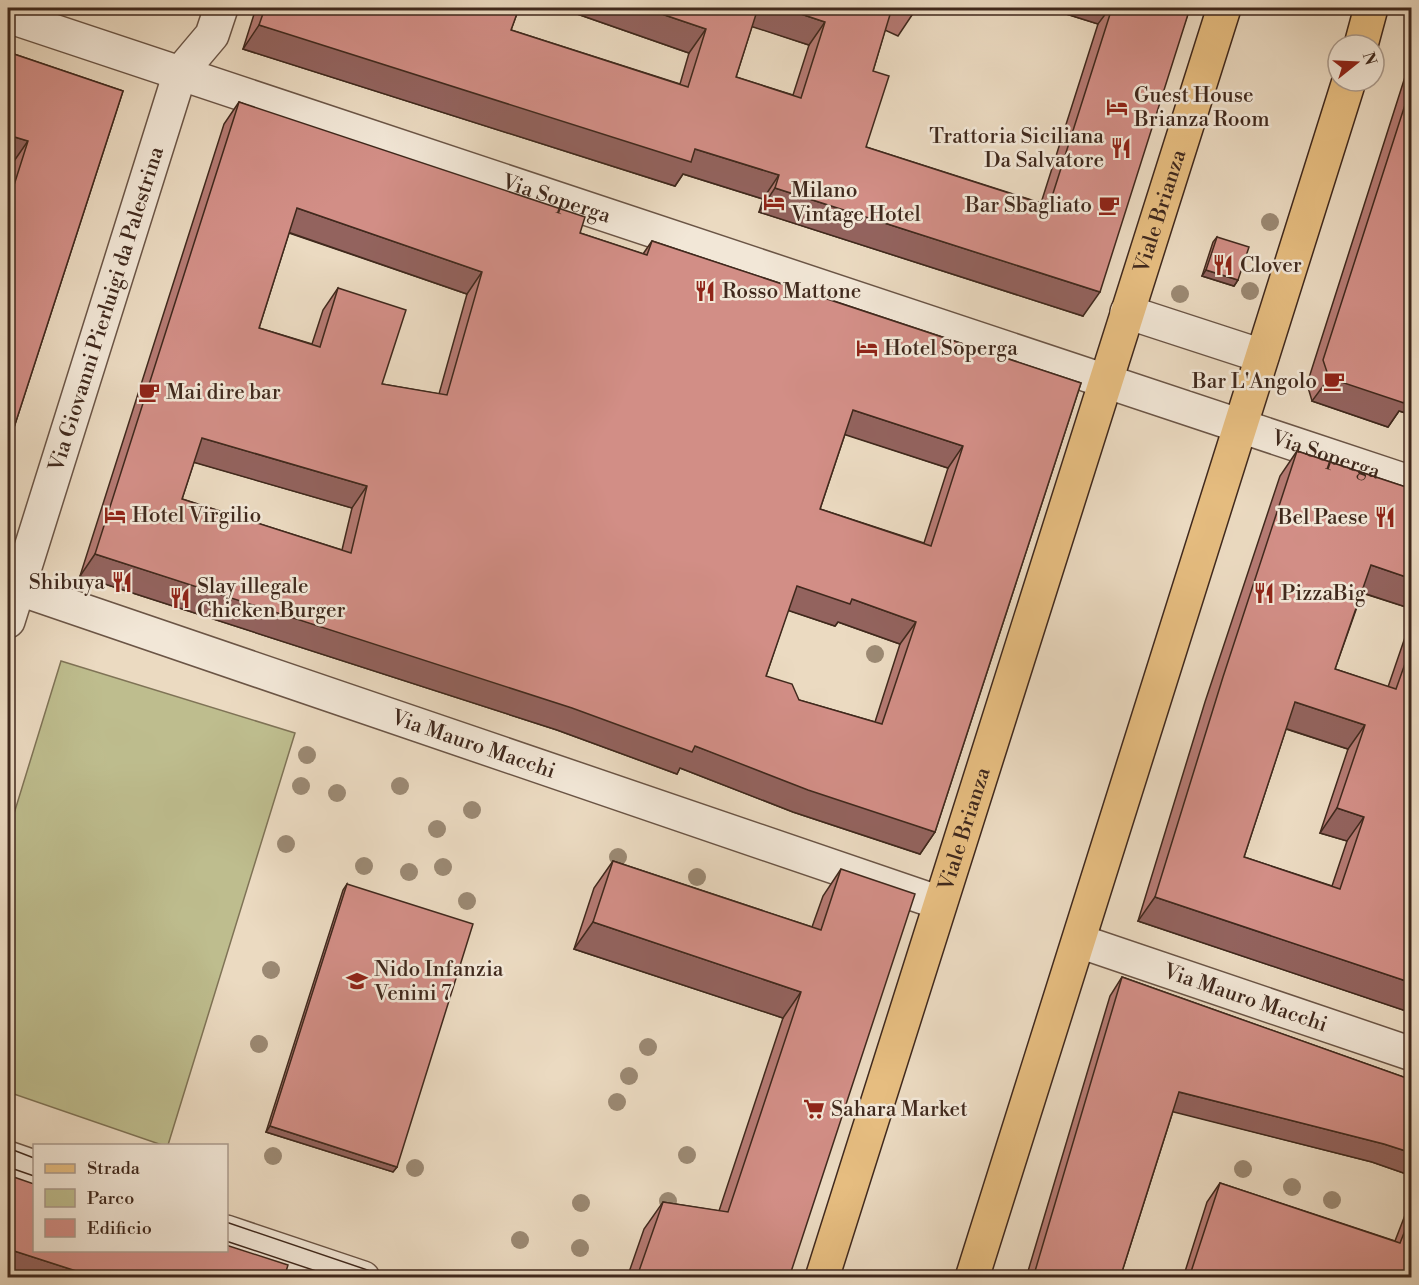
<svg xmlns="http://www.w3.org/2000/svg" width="1419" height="1285" font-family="'Libre Bodoni',serif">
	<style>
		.green { fill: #bebd8e; stroke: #7f7356; stroke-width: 1.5 }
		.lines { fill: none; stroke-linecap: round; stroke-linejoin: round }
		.minor-casing { stroke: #6b5546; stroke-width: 36 }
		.major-casing { stroke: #40291d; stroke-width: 36 }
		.minor { stroke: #f2e7d7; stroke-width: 33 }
		.major { stroke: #e6bd80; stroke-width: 33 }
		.tram { stroke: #40291d; stroke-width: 1.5 }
		.tree { fill: #9b8973 }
		.wall { fill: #b57a73; stroke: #40291d; stroke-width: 1.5; fill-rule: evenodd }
		.shaded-wall { fill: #93635e; stroke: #40291d; stroke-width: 1.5 }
		.building { fill: #d28e86; stroke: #40291d; stroke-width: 1.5; fill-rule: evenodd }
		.labels { text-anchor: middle; stroke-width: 5; stroke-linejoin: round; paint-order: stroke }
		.poi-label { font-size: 21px; fill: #40291d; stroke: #f2e7d7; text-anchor: start }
		.street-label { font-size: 21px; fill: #40291d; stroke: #f2e7d7 }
	</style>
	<rect width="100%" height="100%" fill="#ebdac1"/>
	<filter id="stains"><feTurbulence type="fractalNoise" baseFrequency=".00333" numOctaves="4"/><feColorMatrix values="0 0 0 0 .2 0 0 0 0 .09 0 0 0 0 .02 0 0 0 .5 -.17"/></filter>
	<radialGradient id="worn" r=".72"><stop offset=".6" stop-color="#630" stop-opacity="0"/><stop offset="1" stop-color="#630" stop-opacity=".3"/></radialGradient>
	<polygon class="green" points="61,661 295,733 168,1145 162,1145 8,1092 8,833"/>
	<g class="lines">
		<defs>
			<g id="minor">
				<path id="s1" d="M8 16 1412 483"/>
				<polyline points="1127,312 1262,356"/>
				<path id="s2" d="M8 585 940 903"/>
				<path id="s3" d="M8 621 180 73 212 35 221 8"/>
				<path id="s4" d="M1079 941 1412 1054"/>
				<polyline points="8,1158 34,1167"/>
				<polyline points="226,1232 363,1278"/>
			</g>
			<g id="major">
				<polyline points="1361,45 1371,8"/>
				<path id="s5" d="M822 1278 1224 8"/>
				<polyline points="972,1278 1349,81"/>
			</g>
		</defs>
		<use href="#minor" class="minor-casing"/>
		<use href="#major" class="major-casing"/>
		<use href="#minor" class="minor"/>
		<use href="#major" class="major"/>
		<g class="tram">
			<polyline points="8,1148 34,1158"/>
			<polyline points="8,1167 34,1176"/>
			<polyline points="226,1222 391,1278"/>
			<polyline points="226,1241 337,1278"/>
		</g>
	</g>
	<g class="tree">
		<circle cx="1270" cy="222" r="9"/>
		<circle cx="1250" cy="291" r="9"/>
		<circle cx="1180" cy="294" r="9"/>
		<circle cx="875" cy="654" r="9"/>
		<circle cx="307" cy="755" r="9"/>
		<circle cx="301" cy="786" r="9"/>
		<circle cx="400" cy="786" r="9"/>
		<circle cx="337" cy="793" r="9"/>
		<circle cx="472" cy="810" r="9"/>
		<circle cx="437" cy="829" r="9"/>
		<circle cx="286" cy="844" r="9"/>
		<circle cx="618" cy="857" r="9"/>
		<circle cx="364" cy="866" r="9"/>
		<circle cx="443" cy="867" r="9"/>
		<circle cx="409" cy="872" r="9"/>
		<circle cx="697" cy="877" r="9"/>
		<circle cx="467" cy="901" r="9"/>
		<circle cx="271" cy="970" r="9"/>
		<circle cx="259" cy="1044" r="9"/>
		<circle cx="648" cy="1047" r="9"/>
		<circle cx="629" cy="1076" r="9"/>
		<circle cx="617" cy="1102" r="9"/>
		<circle cx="687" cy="1155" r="9"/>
		<circle cx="273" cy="1156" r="9"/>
		<circle cx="415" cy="1168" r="9"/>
		<circle cx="1243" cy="1169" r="9"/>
		<circle cx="1292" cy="1187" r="9"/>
		<circle cx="1332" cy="1200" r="9"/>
		<circle cx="668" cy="1201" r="9"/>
		<circle cx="581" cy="1203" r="9"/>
		<circle cx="520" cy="1240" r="9"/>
		<circle cx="580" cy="1248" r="9"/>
	</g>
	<g class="wall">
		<path d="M256 8H519L511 30 680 84 689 53 560 8H916L914 12 898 36 885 30 873 71 866 147 1041 203 1098 24 1047 8H1190L1083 316 759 212 763 199 683 174 675 186 243 49ZM752 26 809 45 793 95 736 77Z"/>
		<polygon points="8,52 123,91 8,446 8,179 12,164 8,162"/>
		<polygon points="1412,55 1412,415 1399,411 1388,427 1312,401 1307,384"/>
		<path d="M239 102 580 233 643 254 652 241 1081 383 935 832 920 854 793 812 680 768 677 774 557 730 80 576 224 124ZM289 233 467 294 439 394 382 384 338 288 323 310 312 344 259 328ZM845 434 948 468 924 543 820 509ZM194 462 352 508 342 550 182 499ZM788 610 835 626 838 622 900 644 875 722 799 700 766 676Z"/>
		<polygon points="1217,237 1238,280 1234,286 1202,276 1213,242"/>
		<path d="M1297 451 1412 489V609L1362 593 1335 669 1388 687 1412 617V1013L1138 921 1205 702 1280 476ZM1286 729 1348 749 1320 833 1347 841 1332 886 1244 857Z"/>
		<polygon points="613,861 812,927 823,896 841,869 789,1278 627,1278 644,1229 663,1202 719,1211 783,1018 574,949 594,888"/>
		<polygon points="347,884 397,1167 393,1172 266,1132 343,890"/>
		<polygon points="1122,977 1412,1080 1412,1176 1372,1162 1173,1111 1120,1278 1026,1278 1110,996"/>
		<polygon points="1220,1183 1395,1241 1412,1197 1412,1278 1183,1278 1207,1202"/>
	</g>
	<g class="shaded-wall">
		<polygon points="560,8 644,8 706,29 689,53"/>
		<polygon points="755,8 783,8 825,22 809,45 744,24"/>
		<polygon points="1047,8 1110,8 1098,24"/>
		<polygon points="259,25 695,149 779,175 763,199 683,174 675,186 243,49"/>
		<polygon points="8,135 28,141 12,164 8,162"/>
		<polygon points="775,188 1100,292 1083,316 759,212"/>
		<polygon points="297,208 482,272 467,294 282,230"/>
		<polygon points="1206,270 1238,280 1234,286 1202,276"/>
		<polygon points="1329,378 1412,386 1412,415 1399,411 1388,427 1312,401"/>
		<polygon points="853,410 963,446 948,468 837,432"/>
		<polygon points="202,438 367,486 352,508 186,460"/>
		<polygon points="95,554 695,746 935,832 920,854 793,812 680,768 677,774 557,730 80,576"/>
		<polygon points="1371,565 1412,579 1412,609 1354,590"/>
		<polygon points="797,586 852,599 916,622 900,644 838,622 835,626 781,608"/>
		<polygon points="1295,702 1365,725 1348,749 1278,726"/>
		<polygon points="1337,808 1364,817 1347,841 1320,833"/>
		<polygon points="1155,897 1412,983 1412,1013 1138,921"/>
		<polygon points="593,922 801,992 783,1018 574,949"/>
		<polygon points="1179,1092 1384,1144 1412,1153 1412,1176 1372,1162 1166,1110"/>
		<polygon points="270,1126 397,1167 393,1172 266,1132"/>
		<polygon points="8,1249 98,1278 8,1278"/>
		<polygon points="639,1271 659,1278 634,1278"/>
	</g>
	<g class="building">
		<polygon points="265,8 519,8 511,30 688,87 706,29 644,8 758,8 736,77 801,98 825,22 783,8 892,8 873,71 889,76 866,147 1049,206 1112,8 1190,8 1100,292 775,188 779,175 695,149 691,162 259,25"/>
		<polygon points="905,8 916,8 914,12"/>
		<polygon points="8,52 123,91 8,446 8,204 28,141 8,135"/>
		<polygon points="1412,83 1412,386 1410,385 1404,403 1329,378 1323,360"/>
		<path d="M239 102 585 217 580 233 647 255 652 241 1081 383 935 832 808 790 695 746 692 752 572 708 95 554ZM297 208 482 272 447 395 382 384 406 310 338 288 320 347 259 328ZM853 410 963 446 931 546 820 509ZM202 438 367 486 351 553 182 499ZM797 586 850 604 852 599 916 622 882 724 799 700 792 684 766 676Z"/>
		<polygon points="1217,237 1249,247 1238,280 1206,270"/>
		<path d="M1297 451 1412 489V579L1371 565 1335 669 1396 689 1412 644V983L1155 897 1223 677ZM1295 702 1365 725 1337 808 1364 817 1340 889 1244 857Z"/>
		<polygon points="613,861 821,930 841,869 915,894 789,1278 659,1278 639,1271 663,1202 728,1212 801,992 593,922"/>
		<polygon points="347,884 473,924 397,1167 270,1126"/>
		<polygon points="1122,977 1412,1080 1412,1153 1384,1144 1179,1092 1120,1278 1033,1278"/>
		<polygon points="8,1175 34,1184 34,1251 226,1251 226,1245 288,1265 284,1278 98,1278 8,1249"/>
		<polygon points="1220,1183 1400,1243 1412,1213 1412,1278 1189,1278"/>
	</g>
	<defs>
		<symbol id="hotel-bare" viewBox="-9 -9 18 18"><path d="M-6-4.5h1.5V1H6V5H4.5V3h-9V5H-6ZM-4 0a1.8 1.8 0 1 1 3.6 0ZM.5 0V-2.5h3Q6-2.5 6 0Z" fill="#8f2418" stroke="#f2e7d7" stroke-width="2.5" paint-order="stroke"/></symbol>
		<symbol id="restaurant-bare" viewBox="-9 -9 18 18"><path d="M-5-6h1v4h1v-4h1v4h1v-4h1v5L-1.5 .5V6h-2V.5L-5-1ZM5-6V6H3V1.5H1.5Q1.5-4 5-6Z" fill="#8f2418" stroke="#f2e7d7" stroke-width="2.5" paint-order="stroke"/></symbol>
		<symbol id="cafe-bare" viewBox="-9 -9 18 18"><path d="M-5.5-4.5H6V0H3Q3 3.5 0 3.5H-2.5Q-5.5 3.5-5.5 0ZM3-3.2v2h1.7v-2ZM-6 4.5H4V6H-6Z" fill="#8f2418" stroke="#f2e7d7" stroke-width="2.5" paint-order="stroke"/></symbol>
		<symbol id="school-bare" viewBox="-9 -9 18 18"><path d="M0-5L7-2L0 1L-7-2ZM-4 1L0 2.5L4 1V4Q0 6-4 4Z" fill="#8f2418" stroke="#f2e7d7" stroke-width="2.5" paint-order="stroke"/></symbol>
		<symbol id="supermarket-bare" viewBox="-9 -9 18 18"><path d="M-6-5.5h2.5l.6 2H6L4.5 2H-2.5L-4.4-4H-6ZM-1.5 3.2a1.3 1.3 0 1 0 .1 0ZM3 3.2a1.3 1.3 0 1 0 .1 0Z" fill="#8f2418" stroke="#f2e7d7" stroke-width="2.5" paint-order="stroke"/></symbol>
	</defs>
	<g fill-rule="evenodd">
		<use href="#hotel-bare" x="1102" y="92" width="30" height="30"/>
		<use href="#restaurant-bare" x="1106" y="133" width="30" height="30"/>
		<use href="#hotel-bare" x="759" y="187" width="30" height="30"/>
		<use href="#cafe-bare" x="1094" y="190" width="30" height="30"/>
		<use href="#restaurant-bare" x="1208" y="250" width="30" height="30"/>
		<use href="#restaurant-bare" x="690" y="276" width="30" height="30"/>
		<use href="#hotel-bare" x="852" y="333" width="30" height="30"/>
		<use href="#cafe-bare" x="1319" y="366" width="30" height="30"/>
		<use href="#cafe-bare" x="134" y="377" width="30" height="30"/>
		<use href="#hotel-bare" x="100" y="500" width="30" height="30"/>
		<use href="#restaurant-bare" x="1370" y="502" width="30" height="30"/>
		<use href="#restaurant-bare" x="107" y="567" width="30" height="30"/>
		<use href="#restaurant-bare" x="1249" y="578" width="30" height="30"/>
		<use href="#restaurant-bare" x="165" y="583" width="30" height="30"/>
		<use href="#school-bare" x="342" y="966" width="30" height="30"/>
		<use href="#supermarket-bare" x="799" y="1094" width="30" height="30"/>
	</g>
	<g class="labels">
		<g class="poi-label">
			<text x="1134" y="102">Guest House<tspan x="1134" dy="24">Brianza Room</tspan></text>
			<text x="1104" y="143" text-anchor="end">Trattoria Siciliana<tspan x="1104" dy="24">Da Salvatore</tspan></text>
			<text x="791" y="197">Milano<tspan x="791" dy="24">Vintage Hotel</tspan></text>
			<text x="1092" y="212" text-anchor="end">Bar Sbagliato</text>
			<text x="1240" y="272">Clover</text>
			<text x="722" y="298">Rosso Mattone</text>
			<text x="884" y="355">Hotel Soperga</text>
			<text x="1317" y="388" text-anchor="end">Bar L'Angolo</text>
			<text x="166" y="399">Mai dire bar</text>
			<text x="132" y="522">Hotel Virgilio</text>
			<text x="1368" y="524" text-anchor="end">Bel Paese</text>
			<text x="105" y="589" text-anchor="end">Shibuya</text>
			<text x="197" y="593">Slay illegale<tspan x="197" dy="24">Chicken Burger</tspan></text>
			<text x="1281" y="600">PizzaBig</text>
			<text x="374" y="976">Nido Infanzia<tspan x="374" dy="24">Venini 7</tspan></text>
			<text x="831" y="1116">Sahara Market</text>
		</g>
		<g class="street-label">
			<text dy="7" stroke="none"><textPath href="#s1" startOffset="578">Via Soperga</textPath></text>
			<text dy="7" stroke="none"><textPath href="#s5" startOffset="1119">Viale Brianza</textPath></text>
			<text dy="7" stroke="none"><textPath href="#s3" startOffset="327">Via Giovanni Pierluigi da Palestrina</textPath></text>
			<text dy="7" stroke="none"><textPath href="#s1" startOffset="1389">Via Soperga</textPath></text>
			<text dy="7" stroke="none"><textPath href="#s2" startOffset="492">Via Mauro Macchi</textPath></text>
			<text dy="7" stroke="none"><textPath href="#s5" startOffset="471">Viale Brianza</textPath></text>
			<text dy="7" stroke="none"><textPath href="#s4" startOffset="176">Via Mauro Macchi</textPath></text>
		</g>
	</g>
	<rect width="1419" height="1285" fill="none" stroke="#ebdac1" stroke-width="30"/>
	<rect x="9" y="9" width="1401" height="1267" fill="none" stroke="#40291d" stroke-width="3"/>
	<rect x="15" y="15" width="1389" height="1255" fill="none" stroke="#40291d" stroke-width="1.5"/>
	<rect x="33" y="1144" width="195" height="108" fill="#f2e7d7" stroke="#ab9b8d" stroke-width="1.5"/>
	<rect x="45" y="1164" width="30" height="9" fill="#e6bd80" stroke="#ab9b8d" stroke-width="1.5"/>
	<text x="87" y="1174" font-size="18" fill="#40291d">Strada</text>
	<rect x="45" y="1189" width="30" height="18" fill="#bebd8e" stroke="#ab9b8d" stroke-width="1.5"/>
	<text x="87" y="1204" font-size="18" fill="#40291d">Parco</text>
	<rect x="45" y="1219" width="30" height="18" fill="#d28e86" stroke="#ab9b8d" stroke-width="1.5"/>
	<text x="87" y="1234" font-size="18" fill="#40291d">Edificio</text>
	<g transform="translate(1356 63) rotate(72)"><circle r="28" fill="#f2e7d7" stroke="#ab9b8d" stroke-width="1.5"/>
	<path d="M0-4.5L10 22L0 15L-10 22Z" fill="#8f2418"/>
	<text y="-9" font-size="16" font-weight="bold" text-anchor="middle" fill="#40291d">N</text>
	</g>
	<rect width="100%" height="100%" filter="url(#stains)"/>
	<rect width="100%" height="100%" fill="url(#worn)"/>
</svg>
